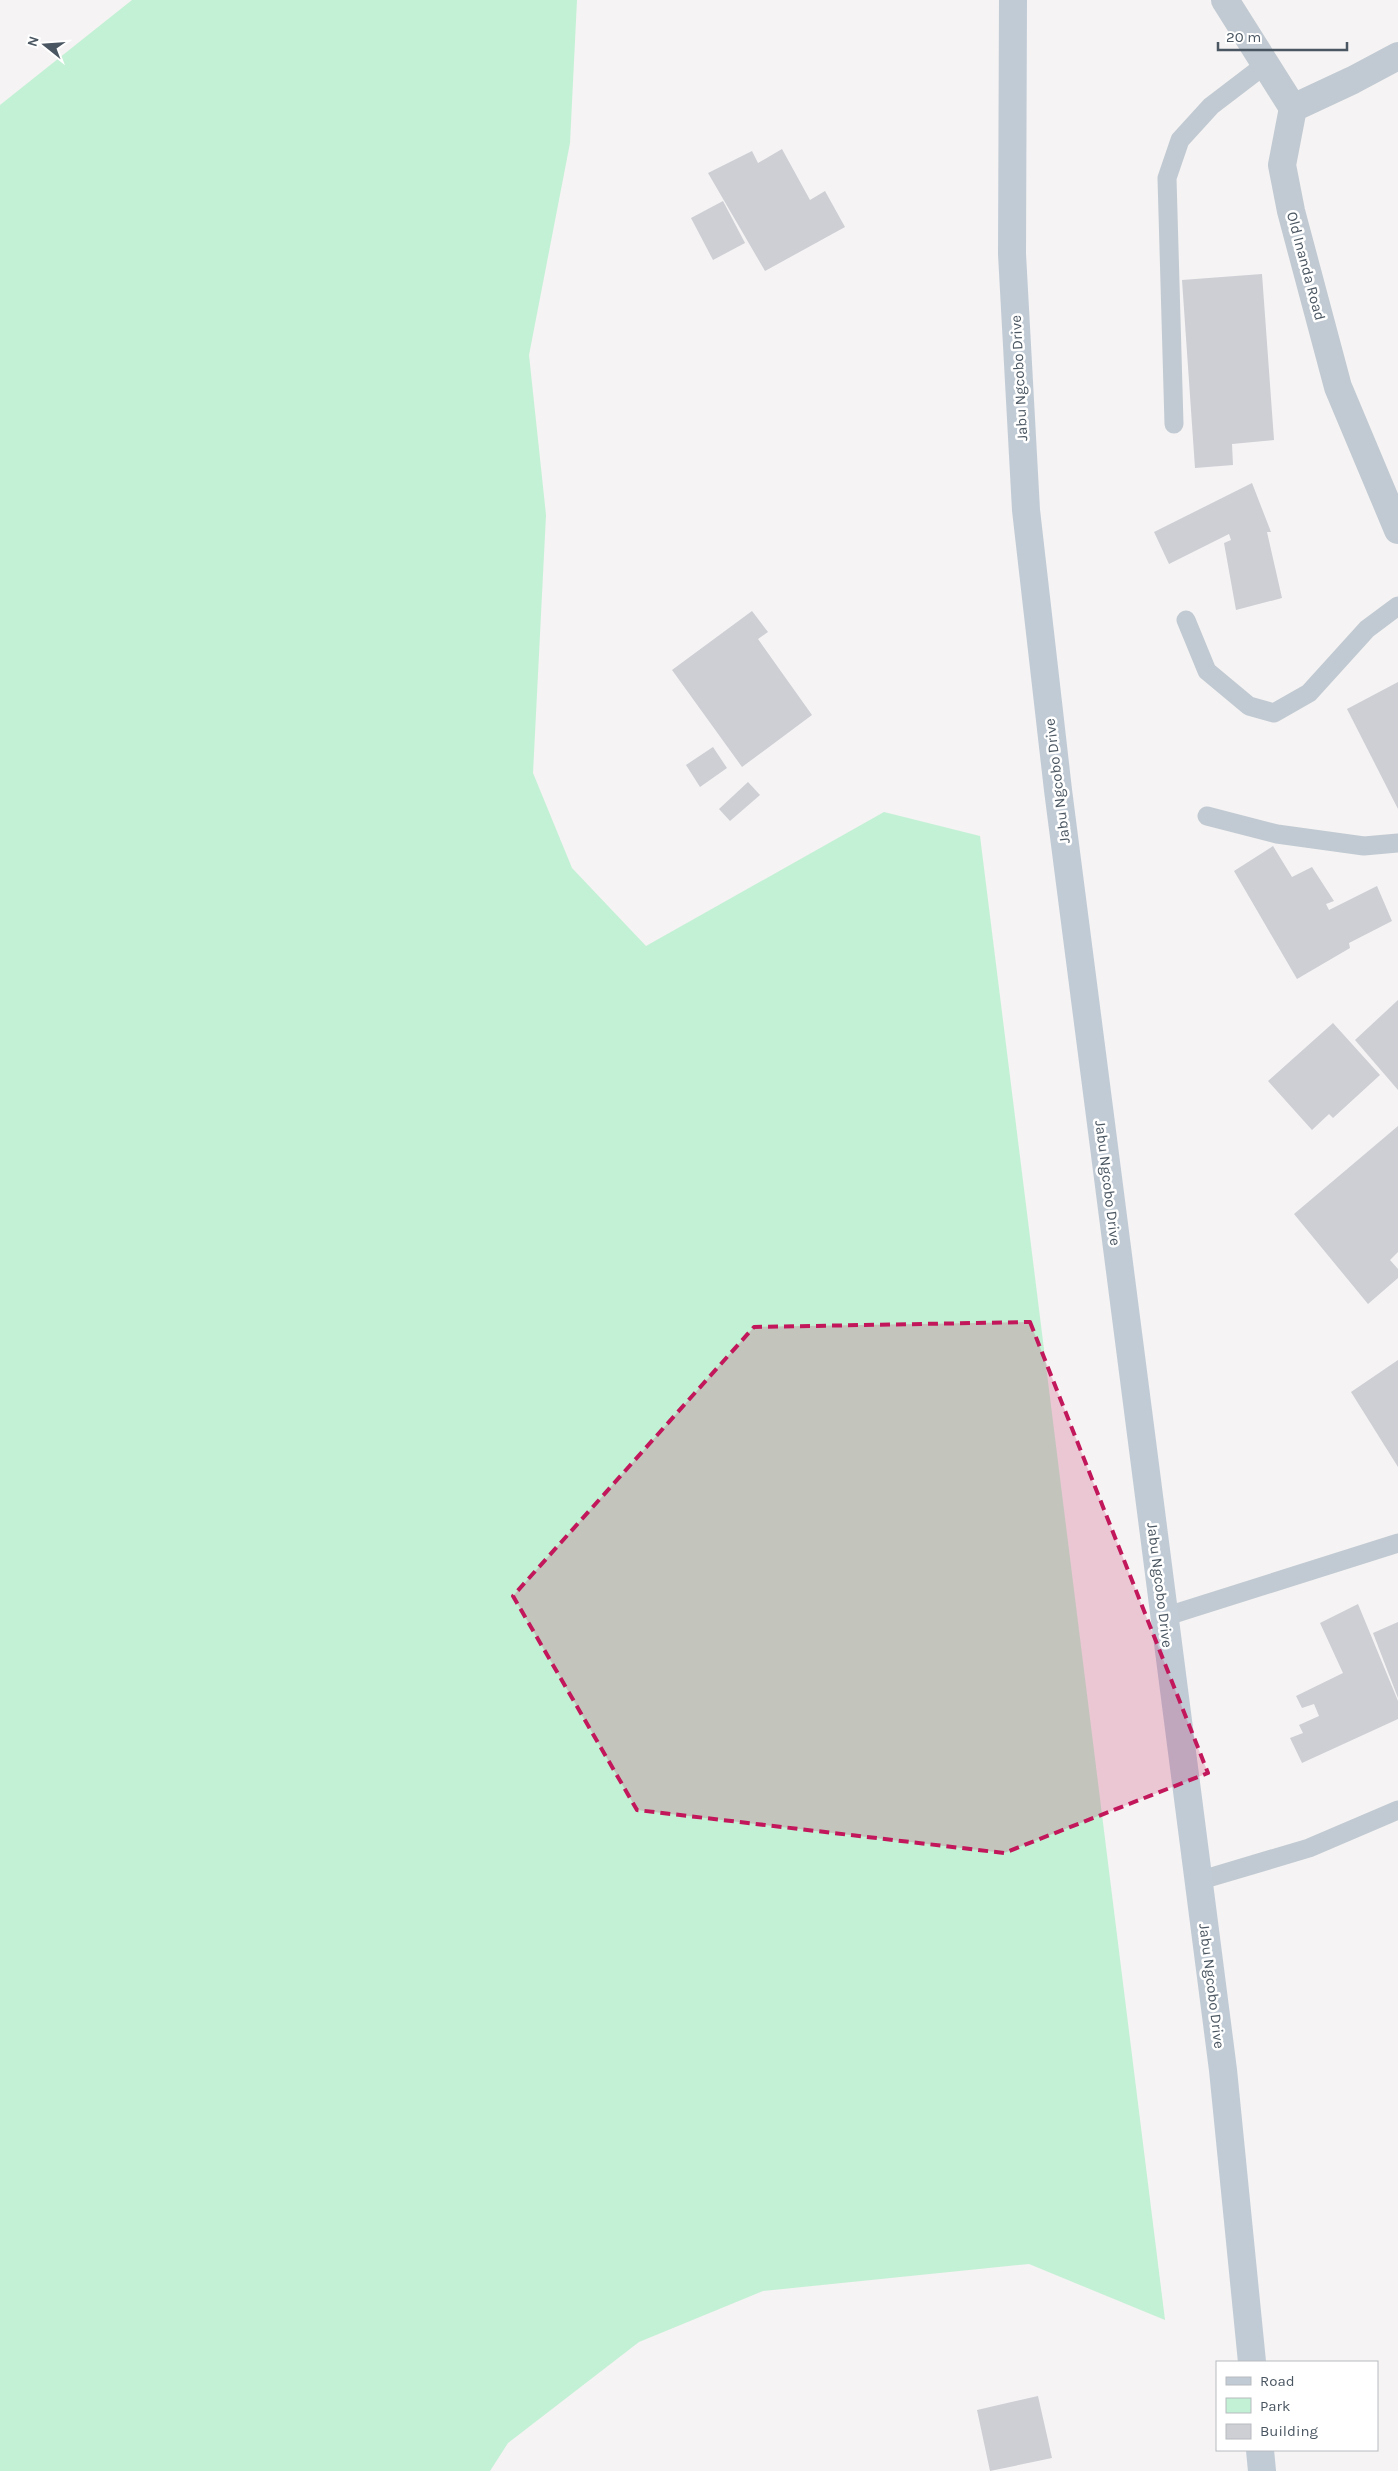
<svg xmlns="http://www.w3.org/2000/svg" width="1398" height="2471" font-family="Karla,sans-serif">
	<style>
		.green { fill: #c3f1d5 }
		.building { fill: #cdcfd5 }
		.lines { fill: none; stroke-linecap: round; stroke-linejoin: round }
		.service { stroke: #c1cad2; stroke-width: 19 }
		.minor { stroke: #c1cad2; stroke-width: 28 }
		.secondary { stroke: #c1cbd6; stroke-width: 28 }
		.marked { fill: #c2185b; fill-opacity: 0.2; stroke: #c2185b; stroke-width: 4; stroke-dasharray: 10 6; stroke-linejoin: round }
		.labels { text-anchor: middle; stroke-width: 5; stroke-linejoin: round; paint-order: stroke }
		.street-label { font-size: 15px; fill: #4a5661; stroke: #fff }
	</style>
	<rect width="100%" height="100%" fill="#f5f3f3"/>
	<polygon class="green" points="132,0 577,0 570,143 529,355 546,515 533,773 572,868 646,946 884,812 980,836 1165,2320 1029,2264 763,2291 639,2342 508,2443 490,2471 0,2471 0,105"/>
	<g class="building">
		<polygon points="782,149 810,200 825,191 845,227 765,271 708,173 752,151 758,163"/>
		<polygon points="723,201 745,243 713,260 691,218"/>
		<polygon points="1262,274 1274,440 1232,444 1233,465 1195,468 1182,280"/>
		<polygon points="1252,483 1271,532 1267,532 1282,598 1236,610 1224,543 1231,540 1229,534 1169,564 1154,532"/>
		<polygon points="752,611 768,632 758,639 812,715 742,767 672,670"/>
		<polygon points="1398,682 1398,809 1347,709"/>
		<polygon points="713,747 727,768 700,787 686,765"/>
		<polygon points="748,782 760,795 730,821 719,809"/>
		<polygon points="1273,846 1292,877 1312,867 1334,901 1326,904 1329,910 1377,886 1392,921 1349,943 1350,948 1297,979 1234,871"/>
		<polygon points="1398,1000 1398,1090 1355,1040"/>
		<polygon points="1333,1023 1380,1075 1333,1118 1329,1114 1312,1130 1268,1081"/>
		<polygon points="1398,1126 1398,1252 1390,1260 1398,1269 1398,1278 1368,1304 1294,1214"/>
		<polygon points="1398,1360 1398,1467 1351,1392"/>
		<polygon points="1358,1604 1398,1701 1398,1719 1302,1763 1290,1738 1303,1733 1299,1725 1319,1716 1314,1704 1302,1708 1296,1696 1343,1673 1320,1623"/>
		<polygon points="1398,1622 1398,1698 1373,1633"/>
		<polygon points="1038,2396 1052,2458 990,2471 977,2410"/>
	</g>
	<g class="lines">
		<g class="service">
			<polyline points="1174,424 1167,178 1180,140 1211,106 1266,64"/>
			<polyline points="1186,620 1207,671 1249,706 1274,713 1309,693 1367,629 1398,606"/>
			<polyline points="1207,816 1277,834 1364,846 1398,843"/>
			<polyline points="1164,1617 1398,1543"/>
			<polyline points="1198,1881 1309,1848 1398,1810"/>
		</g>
		<g class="minor">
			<polyline points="1225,0 1293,108"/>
			<polyline points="1398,56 1353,80 1293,108 1282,165 1291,211 1338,387 1398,530"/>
		</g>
		<g class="secondary">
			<polyline points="1013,0 1012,254 1026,510 1058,790 1223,2070 1252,2362"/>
			<polyline points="1260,2450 1262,2471"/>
		</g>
	</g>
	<path class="marked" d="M1030 1322 1208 1773 1004 1853 637 1810 513 1596 754 1327Z"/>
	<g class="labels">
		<g class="street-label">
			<text transform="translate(1306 266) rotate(75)" y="5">Old Inanda Road</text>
			<text transform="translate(1019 378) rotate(-93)" y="5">Jabu Ngcobo Drive</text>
			<text transform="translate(1057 781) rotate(-97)" y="5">Jabu Ngcobo Drive</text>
			<text transform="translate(1108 1183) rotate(83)" y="5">Jabu Ngcobo Drive</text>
			<text transform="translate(1160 1585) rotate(83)" y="5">Jabu Ngcobo Drive</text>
			<text transform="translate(1212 1986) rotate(83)" y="5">Jabu Ngcobo Drive</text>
		</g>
	</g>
	<rect x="1216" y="2361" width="162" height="90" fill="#ffffff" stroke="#b7bbc0"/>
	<rect x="1226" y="2377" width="25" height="8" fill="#c1cbd6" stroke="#b7bbc0"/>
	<text x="1260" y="2386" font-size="15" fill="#4a5661">Road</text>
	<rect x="1226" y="2398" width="25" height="15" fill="#c3f1d5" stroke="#b7bbc0"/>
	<text x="1260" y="2411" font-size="15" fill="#4a5661">Park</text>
	<rect x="1226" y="2424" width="25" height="15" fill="#cdcfd5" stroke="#b7bbc0"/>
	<text x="1260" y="2436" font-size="15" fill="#4a5661">Building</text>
	<g transform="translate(45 45) rotate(287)" stroke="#ffffff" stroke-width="4" paint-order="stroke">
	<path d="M0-4L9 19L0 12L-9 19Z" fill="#4a5661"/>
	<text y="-8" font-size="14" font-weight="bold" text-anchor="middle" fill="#4a5661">N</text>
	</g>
	<path d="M1218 42v8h129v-8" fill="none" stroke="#4a5661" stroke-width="2.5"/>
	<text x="1226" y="42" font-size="15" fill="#4a5661" stroke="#ffffff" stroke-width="4" paint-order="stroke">20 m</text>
</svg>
